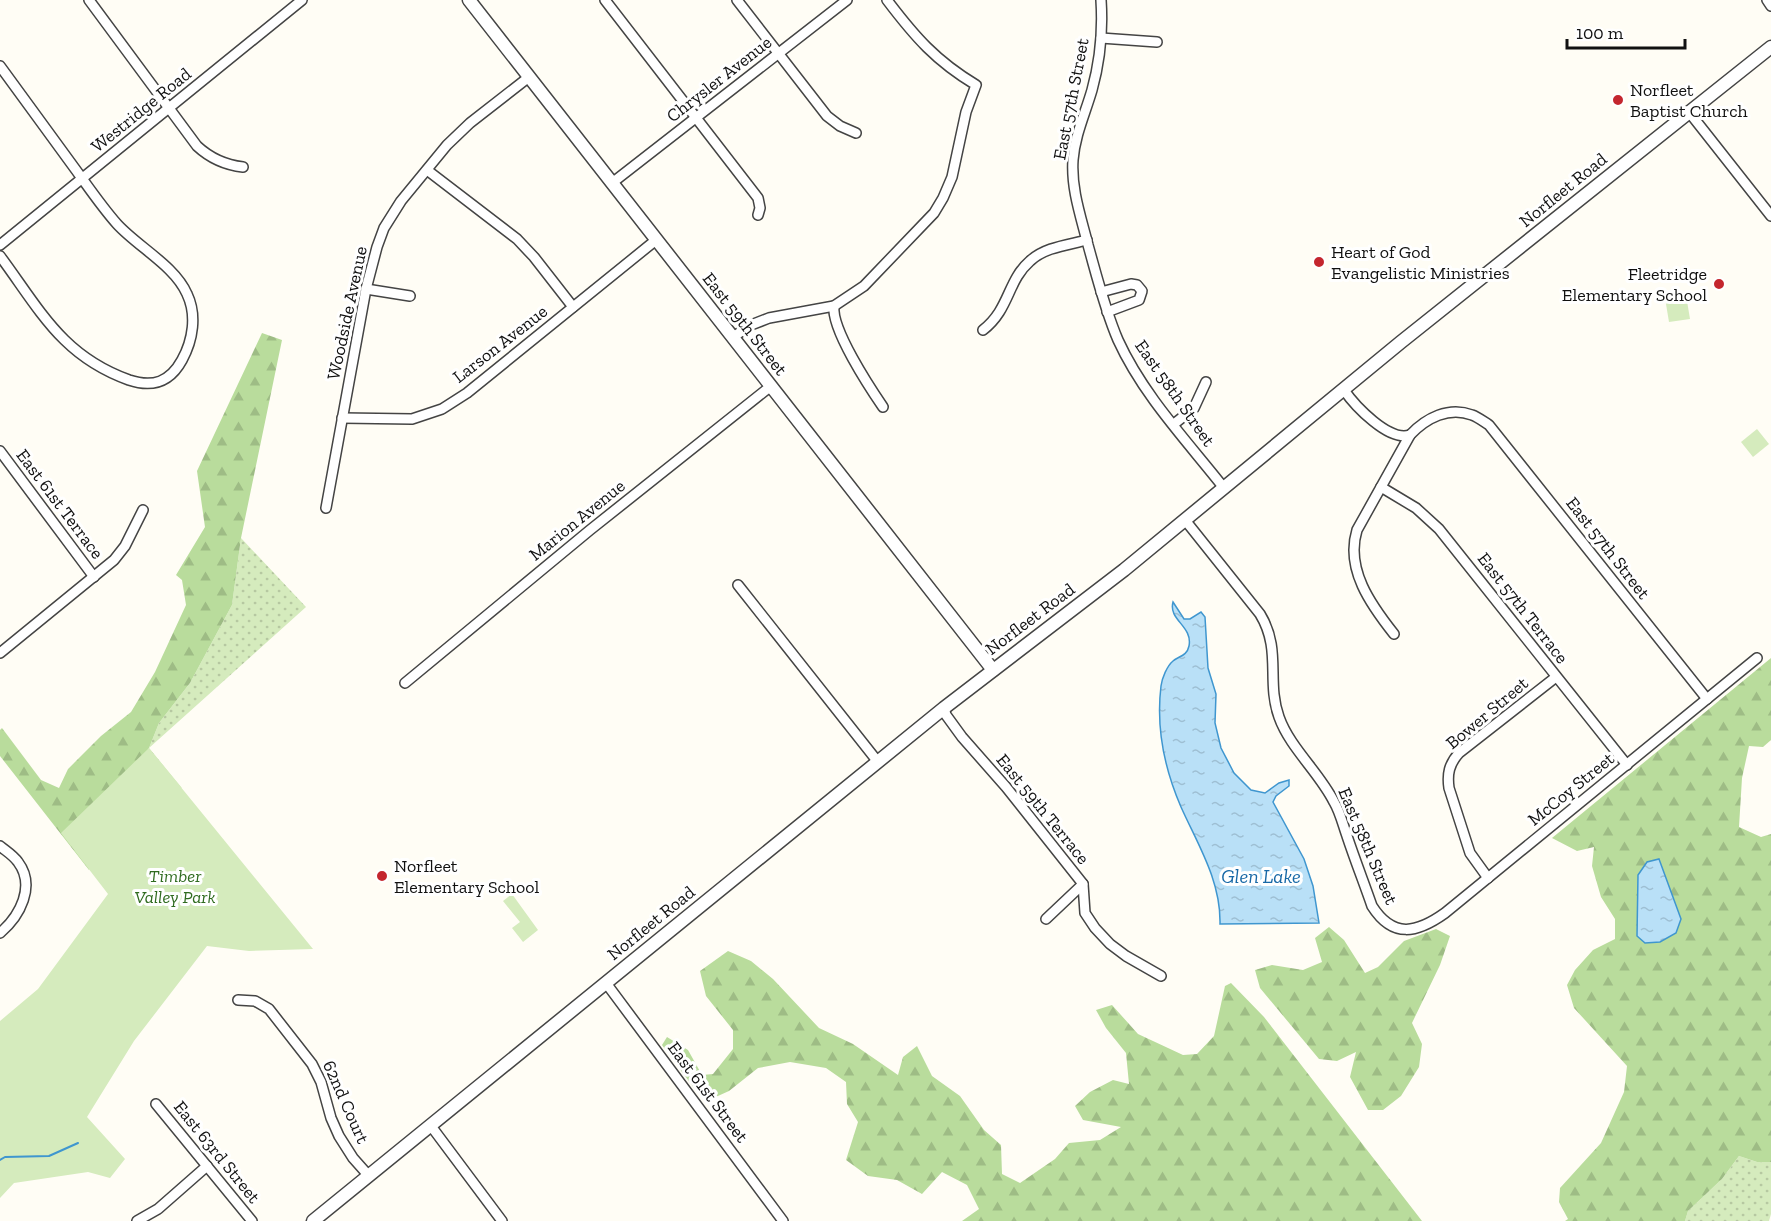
<svg xmlns="http://www.w3.org/2000/svg" width="1771" height="1221" font-family="'Zilla Slab',serif">
	<style>
		.grass { fill: url(#grass-dots) }
		.forest { fill: url(#forest-firs) }
		.park { fill: #d5ebbd }
		.water { fill: url(#water-ripples); stroke: #3f96cf; stroke-width: 1.5 }
		.lines { fill: none; stroke-linecap: round; stroke-linejoin: round }
		.stream { stroke: #3f96cf; stroke-width: 2 }
		.minor-casing { stroke: #444; stroke-width: 12 }
		.tertiary-casing { stroke: #444; stroke-width: 15 }
		.minor { stroke: #fff; stroke-width: 9 }
		.tertiary { stroke: #fff; stroke-width: 12 }
		.poi-dot { fill: #c4262e; stroke: #fff; stroke-width: 2 }
		.labels { text-anchor: middle; stroke-width: 6; stroke-linejoin: round; paint-order: stroke }
		.street-label { font-size: 18px; fill: #111; stroke: #fff }
		.poi-label { font-size: 18px; fill: #111; stroke: #fff; text-anchor: start }
		.park-label { font-size: 18px; font-style: italic; fill: #2f6b1f; stroke: #fff }
		.water-label { font-size: 20px; font-style: italic; fill: #1768a6; stroke: #fff }
	</style>
	<defs>
		<pattern id="grass-dots" width="8" height="8" patternUnits="userSpaceOnUse" patternTransform="scale(1.5)"><rect width="8" height="8" fill="#d5ebbd"/><path d="M2 2h.1M6 6h.1" fill="none" stroke="#b6c8a1" stroke-width="1.8" stroke-linecap="round"/></pattern>
		<pattern id="forest-firs" width="22" height="20" patternUnits="userSpaceOnUse" patternTransform="scale(1.5)"><rect width="22" height="20" fill="#b9dc9c"/><path d="M5 1l3.5 6h-7zM16 11l3.5 6h-7z" fill="#9ebc85"/></pattern>
		<pattern id="water-ripples" width="26" height="14" patternUnits="userSpaceOnUse" patternTransform="scale(1.5)"><rect width="26" height="14" fill="#b9e0f7"/><path d="M2 4q2-2 4 0t4 0M15 11q2-2 4 0t4 0" fill="none" stroke="#9ebfd3"/></pattern>
	</defs>
	<rect width="100%" height="100%" fill="#fffdf5"/>
	<g class="grass">
		<polygon points="241,538 306,607 149,748 182,788 168,784 108,827 149,748 159,723 190,683 232,605"/>
		<polygon points="1739,1156 1757,1162 1771,1162 1771,1214 1769,1221 1685,1221 1688,1211 1722,1179"/>
	</g>
	<g class="forest">
		<polygon points="262,333 282,340 241,538 232,605 190,683 159,723 149,748 89,870 0,756 0,730 2,728 41,780 59,788 68,769 101,736 131,712 155,672 186,605 182,580 176,575 205,527 197,471"/>
		<polygon points="1771,658 1771,740 1763,747 1749,746 1742,778 1739,827 1761,837 1771,834 1771,1162 1757,1162 1739,1156 1722,1179 1688,1211 1685,1221 1565,1221 1568,1219 1559,1202 1560,1188 1601,1143 1624,1092 1627,1066 1574,1008 1567,985 1575,970 1593,950 1615,939 1615,919 1601,897 1592,866 1594,847 1577,851 1552,838"/>
		<polygon points="1329,927 1344,940 1365,973 1378,967 1404,941 1436,929 1450,936 1440,965 1412,1023 1422,1044 1419,1067 1401,1096 1383,1110 1368,1110 1350,1077 1356,1052 1337,1061 1319,1059 1260,988 1255,970 1272,965 1303,970 1322,962 1315,938"/>
		<polygon points="728,951 751,961 773,979 819,1028 853,1044 898,1075 903,1057 917,1046 932,1076 960,1096 984,1130 1001,1145 1002,1174 1020,1183 1055,1159 1069,1143 1100,1140 1121,1127 1083,1120 1075,1106 1090,1092 1113,1080 1129,1084 1126,1053 1106,1028 1096,1010 1112,1005 1138,1034 1183,1055 1197,1054 1214,1036 1225,986 1231,983 1264,1017 1422,1221 962,1221 979,1209 967,1185 942,1172 922,1194 897,1180 868,1176 846,1160 858,1122 847,1104 846,1082 826,1068 790,1062 758,1068 729,1091 709,1100 694,1088 662,1045 667,1037 688,1050 702,1075 713,1074 733,1049 733,1030 706,996 700,971"/>
	</g>
	<g class="park">
		<polygon points="1686,295 1690,319 1669,322 1666,304 1671,298"/>
		<polygon points="1757,429 1769,444 1753,457 1741,442"/>
		<polygon points="149,748 313,949 249,951 207,946 134,1041 87,1117 125,1159 110,1178 88,1172 14,1183 0,1198 0,1021 38,989 108,894 61,833"/>
		<polygon points="512,894 538,930 523,942 512,928 520,922 503,901"/>
	</g>
	<g class="water">
		<path d="M1173 602 1184 619H1190L1201 612 1205 617 1208 668 1216 694 1215 723 1221 748 1234 773 1251 790 1265 793 1279 783 1289 780V786L1276 796 1273 802 1304 859 1313 886 1319 923 1220 924C1221 881 1198 845 1181 807 1165 770 1156 727 1161 686 1162 678 1167 666 1173 661 1179 656 1187 656 1189 646 1193 626 1168 620 1173 602Z"/>
		<polygon points="1659,859 1681,919 1676,933 1660,942 1645,943 1637,936 1638,875 1647,862"/>
	</g>
	<g class="lines">
		<polyline class="stream" points="0,1160 5,1157 49,1156 78,1143"/>
		<defs>
			<g id="minor">
				<path d="M89 0 197 146C211 159 225 165 243 167"/>
				<polyline points="605,0 758,198 760,208 758,215"/>
				<polyline points="737,0 827,116 840,126 856,133"/>
				<path d="M1101 0C1103 30 1100 61 1092 90 1085 114 1075 135 1073 160 1071 189 1081 217 1088 245 1097 277 1105 310 1118 340 1143 395 1187 441 1224 488"/>
				<polyline points="1767,0 1771,6"/>
				<polyline points="1101,38 1157,42"/>
				<path d="M0 66C24 99 49 133 73 166 87 185 101 206 117 224 138 247 175 266 187 294 197 315 193 340 182 360 170 382 153 388 129 380 62 356 40 310 0 256"/>
				<polyline points="1689,112 1771,216"/>
				<polyline points="427,170 517,239 534,257 573,307"/>
				<polyline points="612,183 847,0"/>
				<polyline points="0,245 302,0"/>
				<polyline points="366,289 410,296"/>
				<polyline points="1101,292 1131,284 1137,285 1142,291 1139,300 1107,312"/>
				<path d="M834 306C831 329 870 388 883 407"/>
				<path d="M983 330C1010 309 1007 281 1030 261 1045 247 1068 245 1087 240"/>
				<path d="M733 337 751 325 769 318 834 306 864 286 934 213 943 198 952 177 966 112 976 85C936 61 915 37 887 0"/>
				<path d="M1344 390C1355 406 1389 442 1410 435"/>
				<polyline points="342,418 412,419 442,409 467,393 656,240"/>
				<polyline points="1174,424 1194,408 1206,382"/>
				<polyline points="0,451 94,577"/>
				<polyline points="1381,487 1416,508 1439,529 1627,765"/>
				<polyline points="326,508 366,289 377,247 384,228 401,201 447,145 470,123 529,77"/>
				<path d="M1185 520 1260 614C1282 650 1266 681 1279 717 1290 748 1319 772 1334 802 1340 812 1343 825 1347 836 1355 860 1364 883 1372 906 1393 939 1417 933 1445 913L1757 658"/>
				<polyline points="738,585 878,762"/>
				<path d="M1394 634C1371 605 1345 569 1357 530L1410 435C1426 418 1449 406 1472 415 1478 417 1484 422 1489 425L1707 699"/>
				<polyline points="0,653 114,560 125,546 143,510"/>
				<polyline points="405,683 590,530 771,386"/>
				<polyline points="944,708 946,715 962,737 1006,787 1083,884 1085,913 1095,928 1110,944 1126,956 1161,976"/>
				<path d="M0 846C6 851 13 855 18 862 36 886 20 916 0 933"/>
				<path d="M1488 878 1470 853 1449 788C1447 774 1449 764 1459 753L1556 677"/>
				<polyline points="1046,919 1083,884"/>
				<polyline points="606,983 783,1221"/>
				<polyline points="238,1000 255,1001 269,1009 312,1064 321,1082 331,1118 339,1136 353,1158 369,1176"/>
				<polyline points="156,1104 252,1221"/>
				<polyline points="431,1126 502,1221"/>
				<polyline points="137,1221 158,1209 207,1166"/>
			</g>
			<g id="tertiary">
				<polyline points="469,0 993,670"/>
				<polyline points="313,1221 944,708 1124,570 1401,342 1771,47"/>
			</g>
		</defs>
		<use href="#minor" class="minor-casing"/>
		<use href="#tertiary" class="tertiary-casing"/>
		<use href="#minor" class="minor"/>
		<use href="#tertiary" class="tertiary"/>
	</g>
	<g class="poi-dot">
		<circle cx="1618" cy="100" r="6"/>
		<circle cx="1319" cy="262" r="6"/>
		<circle cx="1719" cy="284" r="6"/>
		<circle cx="382" cy="876" r="6"/>
	</g>
	<g class="labels">
		<g class="street-label">
			<text transform="translate(719 79) rotate(-38)" y="6">Chrysler Avenue</text>
			<text transform="translate(1071 99) rotate(-79)" y="6">East 57th Street</text>
			<text transform="translate(141 110) rotate(-39)" y="6">Westridge Road</text>
			<text transform="translate(1563 190) rotate(-39)" y="6">Norfleet Road</text>
			<text transform="translate(347 313) rotate(-78)" y="6">Woodside Avenue</text>
			<text transform="translate(745 324) rotate(52)" y="6">East 59th Street</text>
			<text transform="translate(500 344) rotate(-38)" y="6">Larson Avenue</text>
			<text transform="translate(1175 393) rotate(55)" y="6">East 58th Street</text>
			<text transform="translate(60 504) rotate(53)" y="6">East 61st Terrace</text>
			<text transform="translate(577 520) rotate(-39)" y="6">Marion Avenue</text>
			<text transform="translate(1608 548) rotate(52)" y="6">East 57th Street</text>
			<text transform="translate(1523 608) rotate(52)" y="6">East 57th Terrace</text>
			<text transform="translate(1030 619) rotate(-37)" y="6">Norfleet Road</text>
			<text transform="translate(1487 713) rotate(-40)" y="6">Bower Street</text>
			<text transform="translate(1571 789) rotate(-39)" y="6">McCoy Street</text>
			<text transform="translate(1043 809) rotate(51)" y="6">East 59th Terrace</text>
			<text transform="translate(1368 846) rotate(67)" y="6">East 58th Street</text>
			<text transform="translate(651 923) rotate(-39)" y="6">Norfleet Road</text>
			<text transform="translate(708 1092) rotate(53)" y="6">East 61st Street</text>
			<text transform="translate(346 1102) rotate(66)" y="6">62nd Court</text>
			<text transform="translate(217 1152) rotate(51)" y="6">East 63rd Street</text>
		</g>
		<g class="poi-label">
			<text x="1630" y="96">Norfleet<tspan x="1630" dy="21">Baptist Church</tspan></text>
			<text x="1331" y="258">Heart of God<tspan x="1331" dy="21">Evangelistic Ministries</tspan></text>
			<text x="1707" y="280" text-anchor="end">Fleetridge<tspan x="1707" dy="21">Elementary School</tspan></text>
			<text x="394" y="872">Norfleet<tspan x="394" dy="21">Elementary School</tspan></text>
		</g>
		<g class="park-label">
			<text x="175" y="882">Timber<tspan x="175" dy="21">Valley Park</tspan></text>
		</g>
		<g class="water-label">
			<text x="1261" y="883">Glen Lake</text>
		</g>
	</g>
	<path d="M1567 39v9h118v-9" fill="none" stroke="#111111" stroke-width="3"/>
	<text x="1576" y="39" font-size="18" fill="#111111" stroke="#ffffff" stroke-width="4.5" paint-order="stroke">100 m</text>
</svg>
